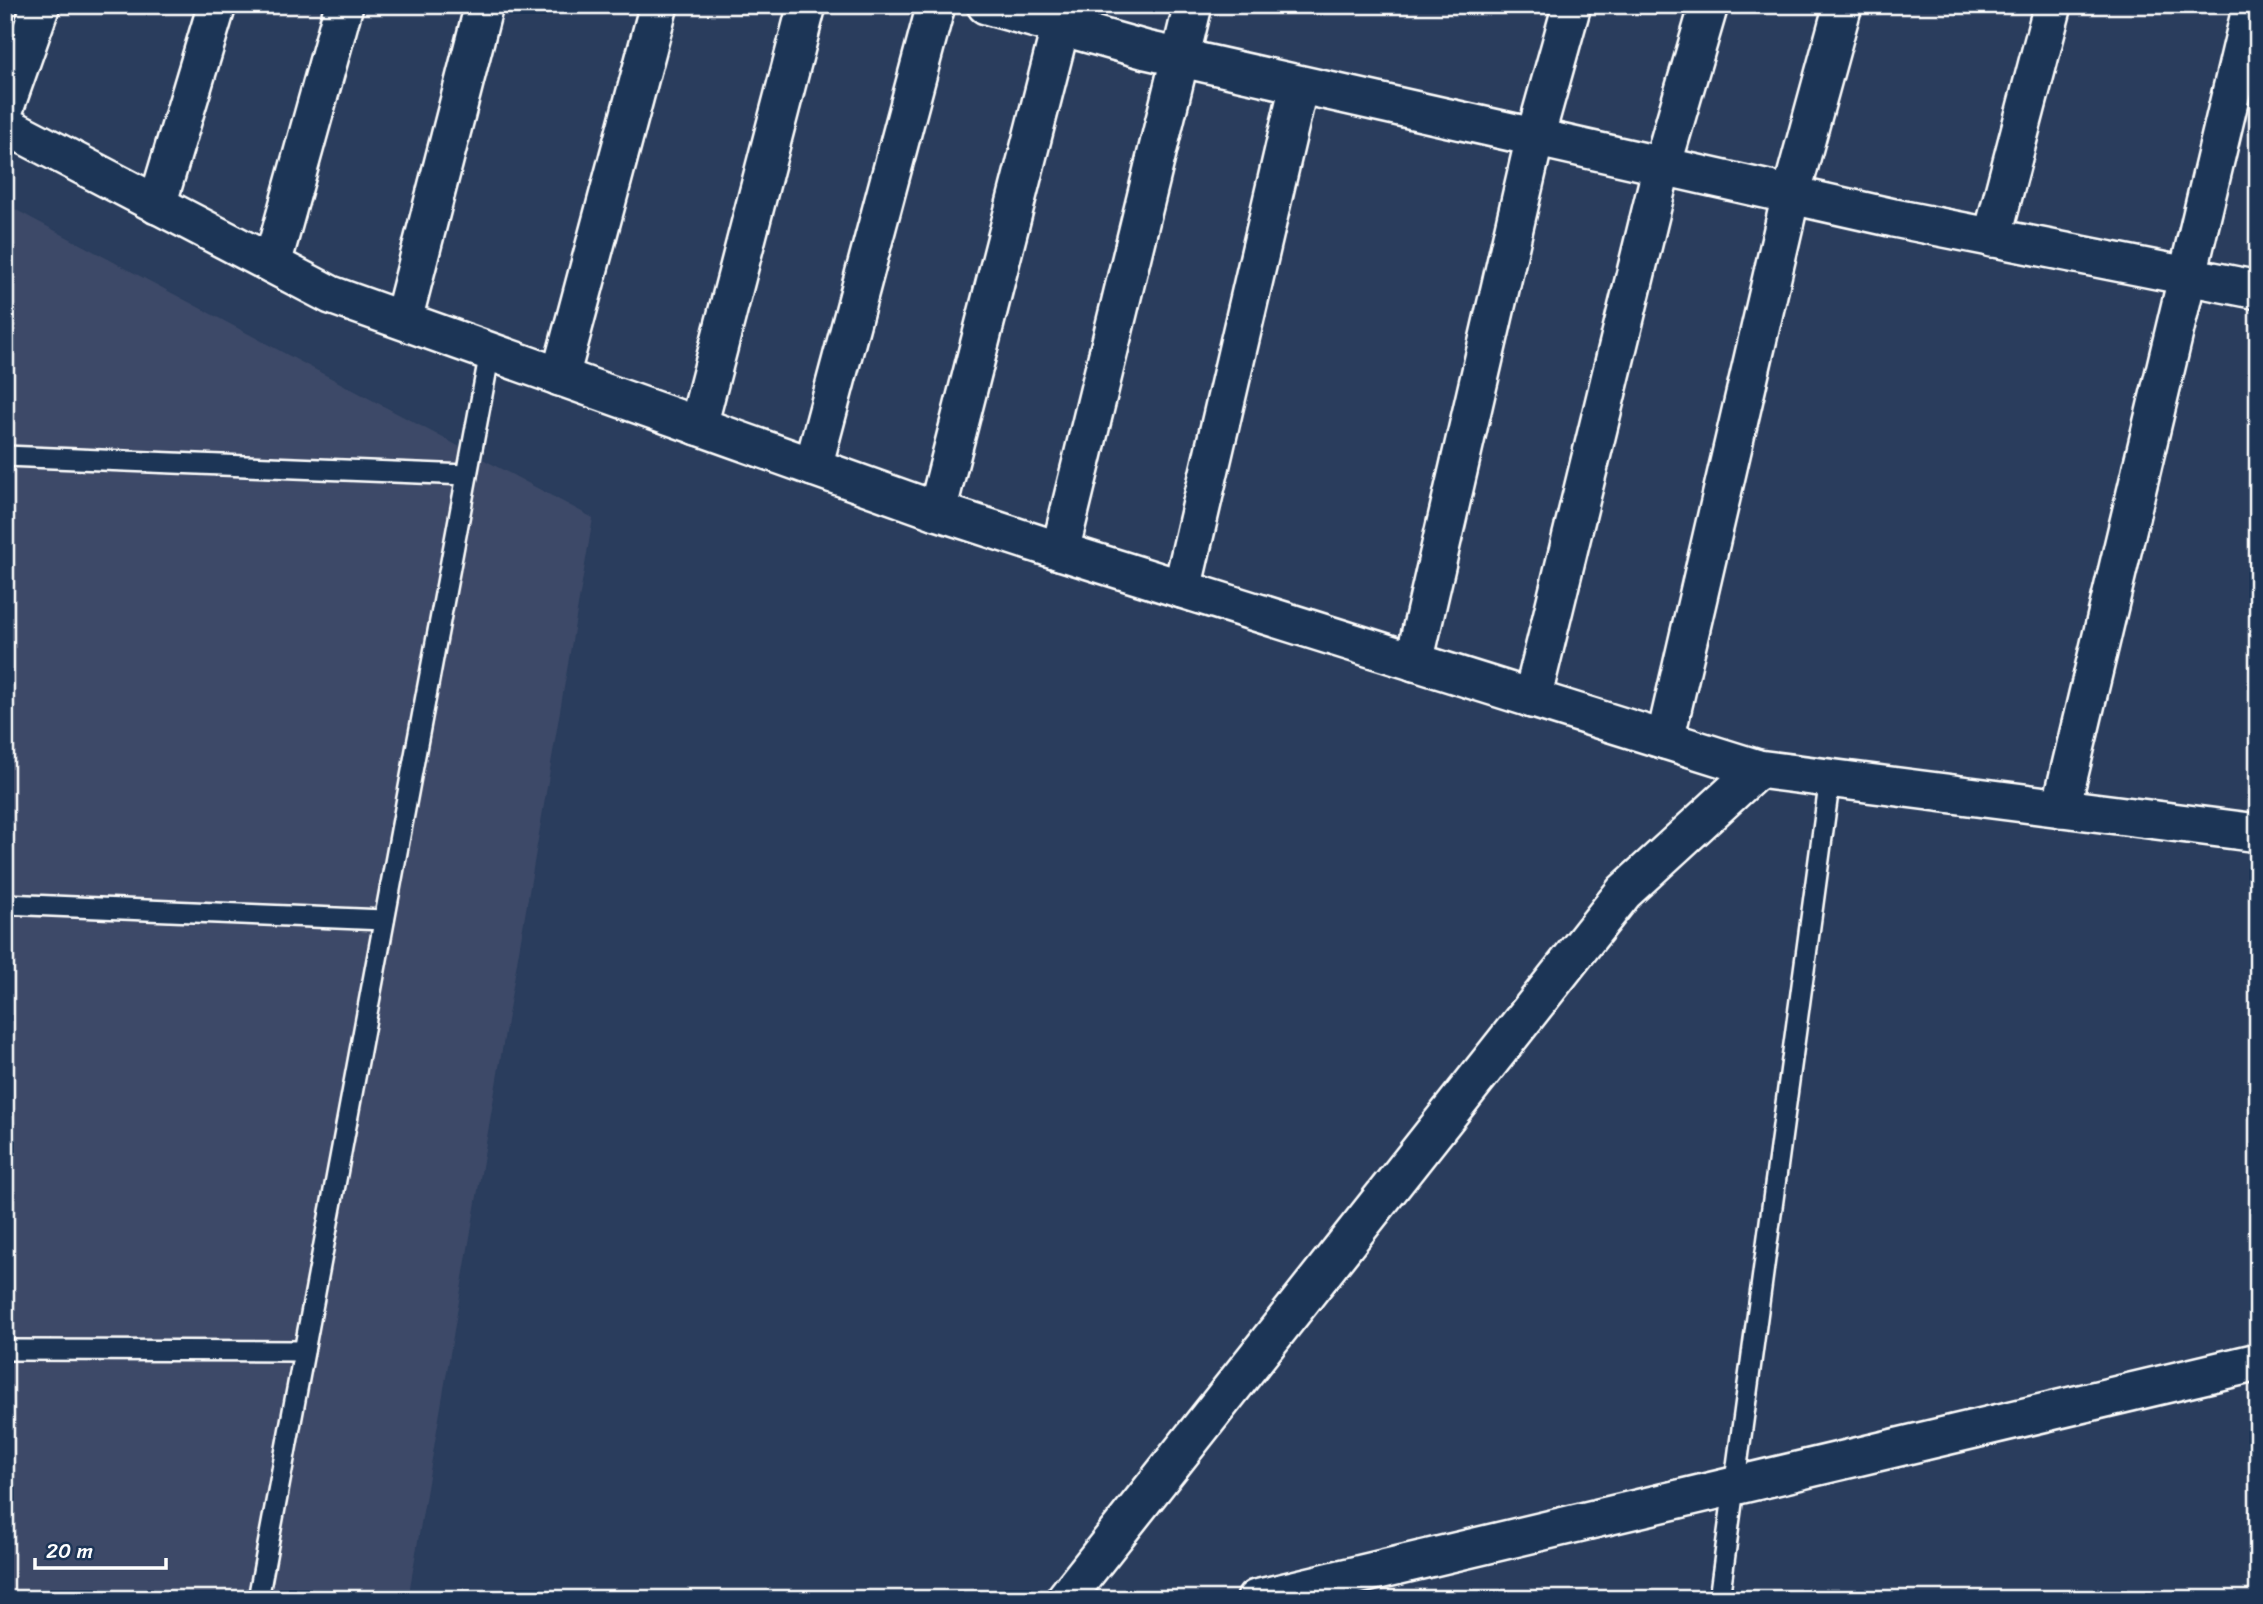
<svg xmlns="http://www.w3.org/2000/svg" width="2263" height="1604" font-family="Sriracha,sans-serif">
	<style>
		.built { fill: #3e4a68 }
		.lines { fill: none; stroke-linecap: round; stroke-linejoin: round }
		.lane-casing { stroke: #fff; stroke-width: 24 }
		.street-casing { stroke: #fff; stroke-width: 42 }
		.lane { stroke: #1d3557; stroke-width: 19 }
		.street { stroke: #1d3557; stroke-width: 37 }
	</style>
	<rect width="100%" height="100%" fill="#2a3d5d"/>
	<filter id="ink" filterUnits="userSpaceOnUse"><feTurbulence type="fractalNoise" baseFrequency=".0143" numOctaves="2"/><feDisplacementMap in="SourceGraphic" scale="14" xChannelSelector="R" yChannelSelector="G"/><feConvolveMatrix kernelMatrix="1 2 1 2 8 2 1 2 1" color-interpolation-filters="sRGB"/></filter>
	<g filter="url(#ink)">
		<polygon class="built" points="5,204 593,518 408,1599 5,1599"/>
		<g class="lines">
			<defs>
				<g id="lane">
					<polyline points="5,456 467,475"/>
					<polyline points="5,904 384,920"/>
					<polyline points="5,1350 304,1351"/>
					<polyline points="258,1599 490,352"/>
					<polyline points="1719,1599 1830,778"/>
				</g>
				<g id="street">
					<polyline points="986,5 1146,50 1894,218 2258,290"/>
					<polyline points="5,107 41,5"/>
					<polyline points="5,125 331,295 937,511 1060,551 1758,769 2258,833"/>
					<polyline points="157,205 217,5"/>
					<polyline points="1992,238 2053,5"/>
					<polyline points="272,264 344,5"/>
					<polyline points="403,320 484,5"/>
					<polyline points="560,377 659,5"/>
					<polyline points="698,426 807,5"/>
					<polyline points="813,467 936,5"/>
					<polyline points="937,511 1066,5"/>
					<polyline points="1060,551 1193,5"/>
					<polyline points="1182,589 1299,85"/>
					<polyline points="1414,662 1535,137 1572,5"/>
					<polyline points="1532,699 1662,166 1709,5"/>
					<polyline points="1665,740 1791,195 1843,5"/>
					<polyline points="2061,808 2252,5"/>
					<polyline points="1065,1599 1624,892 1758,769"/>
					<polyline points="1256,1599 2258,1362"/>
				</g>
			</defs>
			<use href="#lane" class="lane-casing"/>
			<use href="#street" class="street-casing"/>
			<use href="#lane" class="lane"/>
			<use href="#street" class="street"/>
		</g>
	</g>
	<rect width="2263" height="1604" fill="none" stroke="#1d3557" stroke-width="28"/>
	<rect x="14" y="14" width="2235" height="1576" fill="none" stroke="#fff" stroke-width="2.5" filter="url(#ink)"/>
	<path d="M35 1558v10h131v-10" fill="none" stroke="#ffffff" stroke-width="3.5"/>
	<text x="46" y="1558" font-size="21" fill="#ffffff" stroke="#1d3557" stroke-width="5" paint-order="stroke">20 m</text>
</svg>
